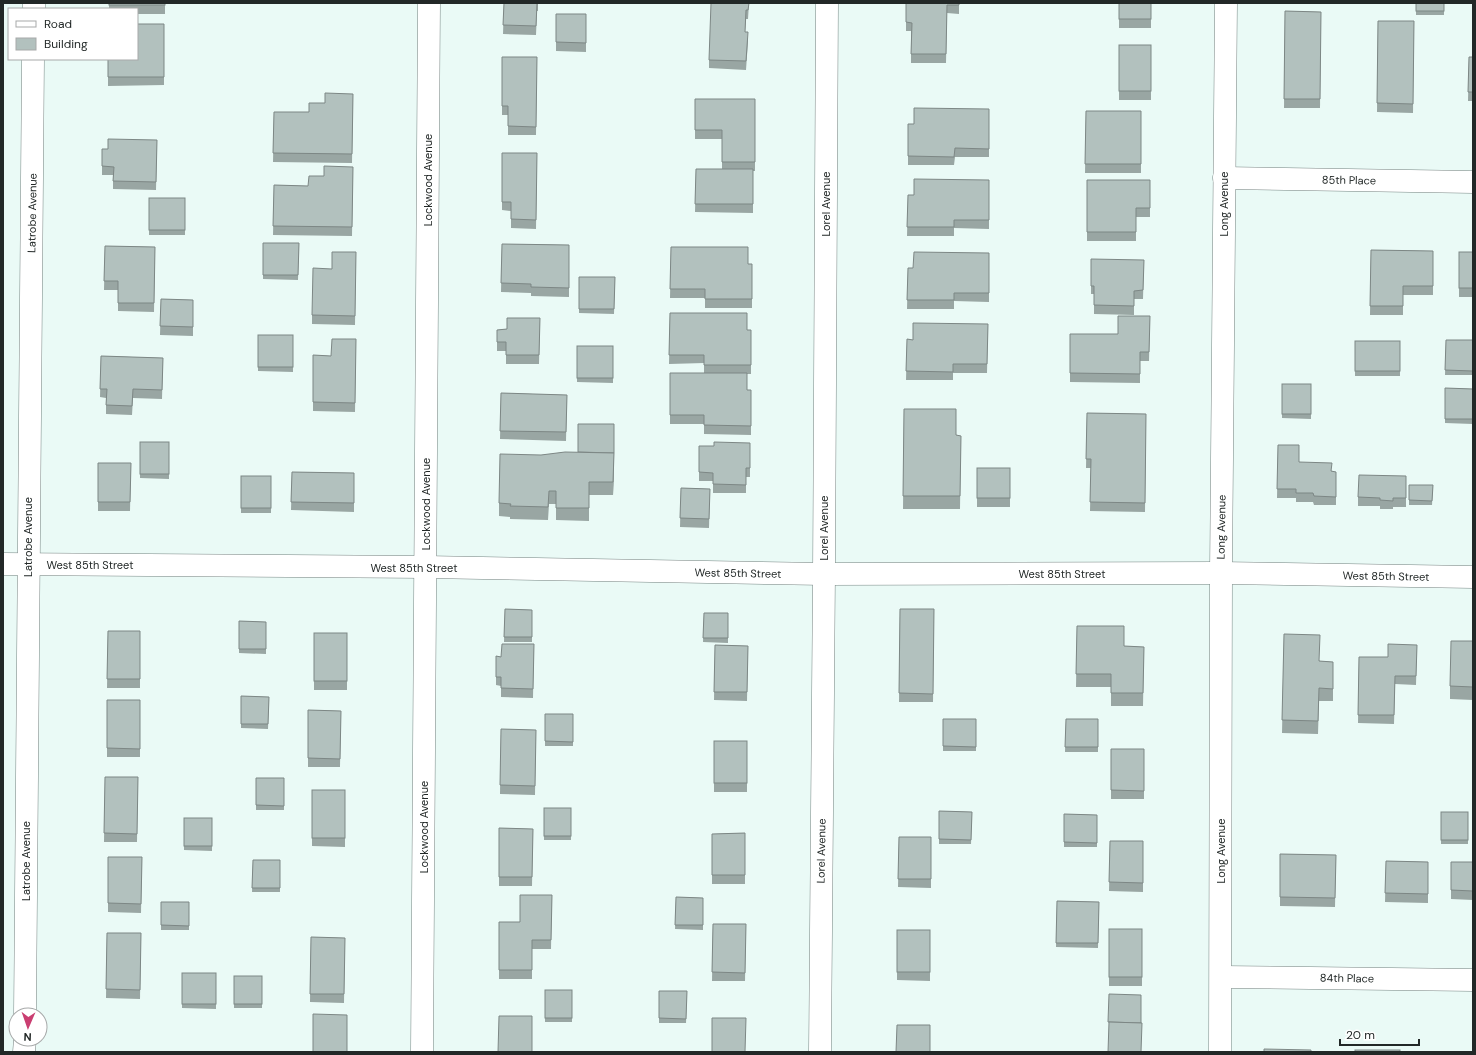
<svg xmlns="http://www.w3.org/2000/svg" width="1476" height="1055" font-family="'DM Sans',sans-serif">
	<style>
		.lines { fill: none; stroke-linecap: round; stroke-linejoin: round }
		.street-casing { stroke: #758380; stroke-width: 23 }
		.street { stroke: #fff; stroke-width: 22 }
		.wall { fill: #99a6a3 }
		.shaded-wall { fill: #7d8785 }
		.building { fill: #b2c1be; stroke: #7d8785 }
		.labels { text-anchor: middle; stroke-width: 3; stroke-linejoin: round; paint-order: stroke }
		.street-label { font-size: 11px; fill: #222827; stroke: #fff }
	</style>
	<rect width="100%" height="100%" fill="#eafaf6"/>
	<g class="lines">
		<defs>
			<g id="street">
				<polyline points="34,9 34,3"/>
				<polyline points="1224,178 1473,182"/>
				<polyline points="3,564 426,567 824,574 1221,573 1473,577"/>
				<polyline points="1221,977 1473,980"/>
				<polyline points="25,1015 33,59"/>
				<polyline points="24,1052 25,1039"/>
				<polyline points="422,1052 429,3"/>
				<polyline points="820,1052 824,574 827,3"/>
				<polyline points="1220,1052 1221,573 1226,3"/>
			</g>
		</defs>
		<use href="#street" class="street-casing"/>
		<use href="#street" class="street"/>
	</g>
	<g class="wall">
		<polygon points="109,3 165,3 165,14 137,14 137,9 109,9"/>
		<polygon points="504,3 538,3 538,11 537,11 536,35 503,34"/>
		<polygon points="749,3 748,19 746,19 745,32 748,41 746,70 709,68 709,60"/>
		<polygon points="906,3 959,3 959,14 947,13 946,63 911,63 911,31 906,31"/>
		<rect x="1119" y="3" width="32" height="25"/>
		<rect x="1416" y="3" width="28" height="12"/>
		<polygon points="1285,11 1321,12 1320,108 1284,108"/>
		<polygon points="556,14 586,14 586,52 556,51"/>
		<polygon points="1378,21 1414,21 1413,113 1377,112"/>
		<polygon points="164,24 164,85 108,86 108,59"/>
		<rect x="1119" y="45" width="32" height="55"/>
		<polygon points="502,57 537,57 536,135 508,135 508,115 502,115"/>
		<polygon points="1469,57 1473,57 1473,101 1468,101"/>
		<polygon points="353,94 352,163 273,162 274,112 309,112"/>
		<polygon points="695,99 755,99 755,171 753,171 753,213 695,212 696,169 722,169 722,139 695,139"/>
		<polygon points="989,109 989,157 955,157 954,165 908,165 908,124 914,124"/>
		<polygon points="1086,111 1141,111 1141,173 1085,173"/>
		<polygon points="157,140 156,190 113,189 113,175 102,175 102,149 108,149"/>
		<polygon points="537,153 536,229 511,228 511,211 502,210 502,202"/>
		<polygon points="353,167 352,236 273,235 274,185 308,186 324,176"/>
		<polygon points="989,180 989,229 954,228 954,236 907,236 908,195 914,195"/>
		<polygon points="1087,180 1150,180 1150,217 1136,217 1136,241 1087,241"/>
		<rect x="149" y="198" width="36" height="37"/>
		<polygon points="263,243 299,243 298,280 263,279"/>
		<polygon points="502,244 569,245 569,297 531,296 531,293 501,292"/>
		<polygon points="105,246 155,247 154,312 118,311 118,290 104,290"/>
		<polygon points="671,247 748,264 752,264 752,308 705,308 705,298 670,298"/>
		<polygon points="1371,250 1433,251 1433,295 1403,295 1403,315 1370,315"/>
		<polygon points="356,252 355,325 312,324 312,315 332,269"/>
		<rect x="1459" y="252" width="14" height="45"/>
		<polygon points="989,253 989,302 954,301 954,309 907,309 908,268 913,268"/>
		<polygon points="1144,260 1143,299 1134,299 1134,315 1094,314 1094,294 1091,294 1091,286"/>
		<polygon points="579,277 615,277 614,314 579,313"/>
		<polygon points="161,299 193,300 193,336 160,335"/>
		<polygon points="670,313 747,330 751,330 751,374 747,374 747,390 751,390 751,435 704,434 704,424 670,424 670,373 704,373 704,363 669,364"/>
		<polygon points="1150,316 1149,361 1140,361 1140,383 1070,382 1070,334 1118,334"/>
		<polygon points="540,318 539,364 506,364 506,351 497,351 497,330 507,329"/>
		<polygon points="988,324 987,373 953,373 953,380 906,380 907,339 913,340"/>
		<polygon points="258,335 293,335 293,372 258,371"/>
		<polygon points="356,339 355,412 313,411 313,355 331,356"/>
		<polygon points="1446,340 1473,340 1473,375 1445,375"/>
		<rect x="1355" y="341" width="45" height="35"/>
		<polygon points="577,346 613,346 613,383 577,382"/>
		<polygon points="101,356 163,358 162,399 133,398 132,415 106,414 106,398 100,397"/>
		<polygon points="1282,384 1311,384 1311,419 1282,418"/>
		<polygon points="1445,388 1473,389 1473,424 1445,423"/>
		<polygon points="501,393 567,395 566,441 500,439"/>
		<polygon points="904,409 956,435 961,436 960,509 903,509"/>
		<polygon points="1087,413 1146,414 1145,512 1090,511 1091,468 1086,468"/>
		<polygon points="140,442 169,442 169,479 140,478"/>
		<polygon points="750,443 750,477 746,477 746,493 713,493 713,481 699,481 699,446 714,446"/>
		<polygon points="1278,445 1299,462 1332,471 1336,472 1336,505 1314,505 1313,502 1296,502 1296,498 1277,498"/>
		<polygon points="614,453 614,466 613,495 589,495 589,521 556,520 556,504 549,504 548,520 510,519 510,517 499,516 499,503 541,455"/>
		<polygon points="98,463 131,463 130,511 98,511"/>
		<rect x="977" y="468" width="33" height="39"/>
		<polygon points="292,472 354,473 354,512 291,510"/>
		<rect x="241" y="476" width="30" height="37"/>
		<polygon points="1406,476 1406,507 1393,507 1393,509 1380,509 1380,506 1358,506 1358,497"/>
		<polygon points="1409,485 1433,485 1432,505 1409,505"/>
		<polygon points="681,488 710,489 709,528 680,527"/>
		<polygon points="505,609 532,610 532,642 504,642"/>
		<polygon points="900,609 934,609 933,702 899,702"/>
		<polygon points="704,613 728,613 728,643 703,642"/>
		<polygon points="239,621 266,622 266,654 239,653"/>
		<polygon points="1077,626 1124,646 1144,647 1143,706 1111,706 1111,687 1076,687"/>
		<polygon points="108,631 140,631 140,688 107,688"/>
		<rect x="314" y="633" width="33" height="57"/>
		<polygon points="1284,634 1320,661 1333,662 1333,701 1319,701 1318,734 1282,733"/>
		<polygon points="1473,641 1473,700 1450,699 1450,686"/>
		<polygon points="534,644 533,698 501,697 501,686 496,685 496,656 501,657"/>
		<polygon points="715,645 748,646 747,701 714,700"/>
		<polygon points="1417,645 1416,685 1395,684 1394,724 1358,723 1359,657 1388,657"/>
		<polygon points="241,696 269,697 268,729 241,728"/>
		<rect x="107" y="700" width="33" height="57"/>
		<polygon points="308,710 341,711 340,767 308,767"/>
		<rect x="545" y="714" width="28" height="32"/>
		<rect x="943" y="719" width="33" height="32"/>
		<polygon points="1066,719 1098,719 1098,752 1065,752"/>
		<polygon points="501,729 536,730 535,795 500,794"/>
		<rect x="714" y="741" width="33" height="51"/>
		<rect x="1111" y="749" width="33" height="50"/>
		<polygon points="105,777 138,777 137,842 104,842"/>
		<rect x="256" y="778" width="28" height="32"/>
		<polygon points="312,790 345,790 345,847 312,846"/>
		<rect x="544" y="808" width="27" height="32"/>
		<polygon points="939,811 972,812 971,844 939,844"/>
		<rect x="1441" y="812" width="27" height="32"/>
		<polygon points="1064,814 1097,815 1097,847 1064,847"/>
		<polygon points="184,818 212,818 212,851 184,850"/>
		<polygon points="499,828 533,829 532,886 499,886"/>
		<polygon points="745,833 745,884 712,884 712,834"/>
		<polygon points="899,837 931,837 931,888 898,887"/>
		<polygon points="1110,841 1143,841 1143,892 1109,891"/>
		<polygon points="1280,854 1336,855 1335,907 1280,906"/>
		<polygon points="108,857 142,857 141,913 108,912"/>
		<polygon points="253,860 280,860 280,892 252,892"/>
		<polygon points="1386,861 1428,862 1428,903 1385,902"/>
		<polygon points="1451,862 1473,862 1473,900 1451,899"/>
		<polygon points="552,895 551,949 532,949 532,979 499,979 499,922 520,922"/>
		<polygon points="676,897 703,898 703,930 675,929"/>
		<polygon points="1057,901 1099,902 1098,948 1056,947"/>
		<rect x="161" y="902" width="28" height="28"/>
		<polygon points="713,924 746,924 745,981 712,981"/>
		<rect x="1109" y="929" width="33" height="57"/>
		<polygon points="897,930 930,930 930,981 897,980"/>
		<polygon points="107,933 141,933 140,999 106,998"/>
		<polygon points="311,937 345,938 344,1003 310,1002"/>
		<polygon points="182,973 216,973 216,1009 182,1008"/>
		<rect x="234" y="976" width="28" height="32"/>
		<rect x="545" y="990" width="27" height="32"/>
		<polygon points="659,991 687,991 686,1023 659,1023"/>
	</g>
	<polygon class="shaded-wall" points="614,453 614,466 613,495 613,482"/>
	<g class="building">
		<rect x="109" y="3" width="56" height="2"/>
		<polygon points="504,3 537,3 536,26 503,25"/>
		<polygon points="711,3 749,3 748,10 746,10 745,32 748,32 746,61 709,60"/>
		<polygon points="906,3 959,3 959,5 947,5 946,54 911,54 912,23 906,22"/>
		<rect x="1119" y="3" width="32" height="16"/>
		<rect x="1416" y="3" width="28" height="8"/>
		<polygon points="1285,11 1321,12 1320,99 1284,99"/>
		<polygon points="556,14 586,14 586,43 556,42"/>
		<polygon points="1378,21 1414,21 1413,104 1377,103"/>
		<polygon points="137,24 164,24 164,77 108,77 108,59 137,59"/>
		<rect x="1119" y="45" width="32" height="46"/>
		<polygon points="502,57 537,57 536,127 508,126 508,106 502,106"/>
		<polygon points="1469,57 1473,57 1473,92 1468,92"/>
		<polygon points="325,93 353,94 352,154 273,153 274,112 309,112 309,103 325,103"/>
		<polygon points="695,99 755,99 755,162 722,162 722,130 695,130"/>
		<polygon points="914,108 989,109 989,149 955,148 954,157 908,156 908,124 914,124"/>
		<polygon points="1086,111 1141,111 1141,164 1085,164"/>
		<polygon points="108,139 157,140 156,182 113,181 114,167 102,166 102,149 108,149"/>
		<polygon points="502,153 537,153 536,220 511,219 511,202 502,202"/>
		<polygon points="324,166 353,167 352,227 273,226 274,185 308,186 309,176 324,176"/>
		<polygon points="696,169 753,169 753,204 695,204"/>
		<polygon points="914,179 989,180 989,220 954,220 954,227 907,227 908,195 914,195"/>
		<polygon points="1087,180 1150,180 1150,208 1136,208 1136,232 1087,232"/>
		<rect x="149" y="198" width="36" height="32"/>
		<polygon points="263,243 299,243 298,275 263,275"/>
		<polygon points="502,244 569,245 569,288 531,287 531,284 501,283"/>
		<polygon points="105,246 155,247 154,303 118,303 118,281 104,281"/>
		<polygon points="671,247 748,247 748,264 752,264 752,299 705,299 705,289 670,289"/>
		<polygon points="1371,250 1433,251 1433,286 1403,286 1403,306 1370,306"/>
		<polygon points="332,252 356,252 355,316 312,315 313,268 332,269"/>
		<polygon points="914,252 989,253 989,293 954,293 954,300 907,300 908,268 913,268"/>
		<rect x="1459" y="252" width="14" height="36"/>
		<polygon points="1091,259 1144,260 1143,290 1134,291 1134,306 1094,305 1094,286 1091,286"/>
		<polygon points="579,277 615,277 614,309 579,309"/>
		<polygon points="161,299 193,300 193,327 160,326"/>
		<polygon points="670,313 747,313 747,330 751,330 751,365 704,365 704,355 669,355"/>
		<polygon points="1118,316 1150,316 1149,352 1140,352 1140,374 1070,373 1070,334 1118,334"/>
		<polygon points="507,318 540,318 539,355 506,355 506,342 497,342 497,330 507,329"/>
		<polygon points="913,323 988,324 987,364 953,364 953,372 906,371 907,339 913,340"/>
		<rect x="258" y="335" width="35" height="32"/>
		<polygon points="332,339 356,339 355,403 313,402 313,355 331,356"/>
		<polygon points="1446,340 1473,340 1473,371 1445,370"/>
		<rect x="1355" y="341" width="45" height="30"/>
		<rect x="577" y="346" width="36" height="32"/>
		<polygon points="101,356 163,358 162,390 133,389 132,406 106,405 107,389 100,389"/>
		<polygon points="670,373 747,373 747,390 751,390 751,426 704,425 704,415 670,415"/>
		<rect x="1282" y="384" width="29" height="30"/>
		<polygon points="1445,388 1473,389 1473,419 1445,419"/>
		<polygon points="501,393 567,395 566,432 500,431"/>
		<polygon points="904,409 956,409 956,435 961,436 960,496 903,496"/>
		<polygon points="1087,413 1146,414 1145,503 1090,502 1091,459 1086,459"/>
		<polygon points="578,424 614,424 614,453 578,452"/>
		<rect x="140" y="442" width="29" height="32"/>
		<polygon points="714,442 750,443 750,468 746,468 746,485 713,484 713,473 699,472 699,446 714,446"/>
		<polygon points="1278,445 1299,445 1299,462 1332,463 1331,471 1336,472 1336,497 1314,496 1313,493 1296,493 1296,489 1277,489"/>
		<polygon points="565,452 614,453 613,482 589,482 589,508 556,508 556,491 549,491 548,507 510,506 511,504 499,503 500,454 541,455"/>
		<polygon points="98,463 131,463 130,502 98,502"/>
		<rect x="977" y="468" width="33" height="30"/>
		<polygon points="292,472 354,473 354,503 291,502"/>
		<polygon points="1359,475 1406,476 1406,498 1393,498 1393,501 1380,500 1380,498 1358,497"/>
		<rect x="241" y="476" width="30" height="32"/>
		<polygon points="1409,485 1433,485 1432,501 1409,500"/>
		<polygon points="681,488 710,489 709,519 680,518"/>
		<polygon points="505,609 532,610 532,637 504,637"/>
		<polygon points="900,609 934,609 933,694 899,693"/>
		<polygon points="704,613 728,613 728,638 703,638"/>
		<polygon points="239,621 266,622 266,649 239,649"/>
		<polygon points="1077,626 1124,626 1124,646 1144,647 1143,693 1111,693 1111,674 1076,674"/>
		<polygon points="108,631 140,631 140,679 107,679"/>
		<rect x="314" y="633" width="33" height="48"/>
		<polygon points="1284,634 1320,635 1319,661 1333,662 1333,689 1319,688 1318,721 1282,720"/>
		<polygon points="1451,641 1473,641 1473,687 1450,686"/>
		<polygon points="502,644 534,644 533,689 501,688 501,677 496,677 496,656 501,657"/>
		<polygon points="1388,644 1417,645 1416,676 1395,676 1394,715 1358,715 1359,657 1388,657"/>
		<polygon points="715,645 748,646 747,692 714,692"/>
		<polygon points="241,696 269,697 268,724 241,724"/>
		<polygon points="107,700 140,700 140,749 107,748"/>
		<polygon points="308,710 341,711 340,759 308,758"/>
		<polygon points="545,714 573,714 573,742 545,741"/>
		<polygon points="943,719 976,719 976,747 943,746"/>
		<polygon points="1066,719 1098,719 1098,747 1065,747"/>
		<polygon points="501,729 536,730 535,786 500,785"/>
		<rect x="714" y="741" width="33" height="42"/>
		<polygon points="1111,749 1144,749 1144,791 1111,790"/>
		<polygon points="105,777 138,777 137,834 104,833"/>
		<polygon points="256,778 284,778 284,806 256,805"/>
		<rect x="312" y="790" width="33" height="48"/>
		<rect x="544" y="808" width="27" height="28"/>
		<polygon points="939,811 972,812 971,840 939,839"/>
		<rect x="1441" y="812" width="27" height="28"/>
		<polygon points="1064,814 1097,815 1097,843 1064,842"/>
		<rect x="184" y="818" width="28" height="28"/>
		<polygon points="499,828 533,829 532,877 499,877"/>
		<polygon points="745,833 745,875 712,875 712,834"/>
		<polygon points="899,837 931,837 931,879 898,879"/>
		<polygon points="1110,841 1143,841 1143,883 1109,882"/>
		<polygon points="1280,854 1336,855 1335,898 1280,897"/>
		<polygon points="108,857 142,857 141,904 108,903"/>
		<polygon points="253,860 280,860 280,888 252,888"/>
		<polygon points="1386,861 1428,862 1428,894 1385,893"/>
		<polygon points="1451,862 1473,862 1473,891 1451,890"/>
		<polygon points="520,895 552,895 551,940 532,940 532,970 499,970 499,922 520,922"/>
		<polygon points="676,897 703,898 703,925 675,925"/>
		<polygon points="1057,901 1099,902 1098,943 1056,943"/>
		<polygon points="161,902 189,902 189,926 161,925"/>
		<polygon points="713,924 746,924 745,973 712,972"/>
		<rect x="1109" y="929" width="33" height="48"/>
		<rect x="897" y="930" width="33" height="42"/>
		<polygon points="107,933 141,933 140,990 106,989"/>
		<polygon points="311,937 345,938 344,994 310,994"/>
		<rect x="182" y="973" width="34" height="31"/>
		<rect x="234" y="976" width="28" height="28"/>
		<rect x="545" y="990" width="27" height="28"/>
		<polygon points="659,991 687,991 686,1019 659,1018"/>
		<polygon points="1109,994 1141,995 1141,1023 1108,1022"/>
		<polygon points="313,1014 347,1015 347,1052 313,1052"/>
		<polygon points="499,1016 532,1016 532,1052 498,1052"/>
		<polygon points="712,1018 746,1018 745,1052 712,1052"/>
		<polygon points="1109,1022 1142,1023 1141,1052 1108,1052"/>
		<polygon points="897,1025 930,1025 930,1052 896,1052"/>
		<polygon points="1264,1049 1311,1050 1311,1052 1264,1052"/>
		<rect x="1355" y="1050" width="45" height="2"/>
	</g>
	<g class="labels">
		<g class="street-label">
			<text transform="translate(428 180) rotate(-90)" y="4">Lockwood Avenue</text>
			<text transform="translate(1349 180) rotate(1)" y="4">85th Place</text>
			<text transform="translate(826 204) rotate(-90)" y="4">Lorel Avenue</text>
			<text transform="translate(1224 204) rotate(-90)" y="4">Long Avenue</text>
			<text transform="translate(32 213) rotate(-89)" y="4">Latrobe Avenue</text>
			<text transform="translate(426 504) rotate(-90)" y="4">Lockwood Avenue</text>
			<text transform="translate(1221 527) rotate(-89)" y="4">Long Avenue</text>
			<text transform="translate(824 528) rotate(-90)" y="4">Lorel Avenue</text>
			<text transform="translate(28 537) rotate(-90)" y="4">Latrobe Avenue</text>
			<text x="90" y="569">West 85th Street</text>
			<text x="414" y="572">West 85th Street</text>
			<text transform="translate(738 573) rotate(1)" y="4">West 85th Street</text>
			<text x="1062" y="578">West 85th Street</text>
			<text transform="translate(1386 576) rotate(1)" y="4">West 85th Street</text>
			<text transform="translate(424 827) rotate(-90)" y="4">Lockwood Avenue</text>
			<text transform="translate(821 851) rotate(-89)" y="4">Lorel Avenue</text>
			<text transform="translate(1221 851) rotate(-90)" y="4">Long Avenue</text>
			<text transform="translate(26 861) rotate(-90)" y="4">Latrobe Avenue</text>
			<text transform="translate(1347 978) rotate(1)" y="4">84th Place</text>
		</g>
	</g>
	<rect width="1476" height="1055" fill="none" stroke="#222827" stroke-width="8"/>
	<rect x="8" y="8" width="130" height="52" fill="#ffffff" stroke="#a7a9a9"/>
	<rect x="16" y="21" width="20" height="6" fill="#ffffff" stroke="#a7a9a9"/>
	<text x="44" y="28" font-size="12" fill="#222827">Road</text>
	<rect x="16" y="38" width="20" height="12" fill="#b2c1be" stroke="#a7a9a9"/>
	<text x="44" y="48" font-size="12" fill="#222827">Building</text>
	<g transform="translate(28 1027) rotate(182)"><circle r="19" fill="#ffffff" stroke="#a7a9a9"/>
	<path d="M0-3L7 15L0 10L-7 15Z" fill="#ca3e71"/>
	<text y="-6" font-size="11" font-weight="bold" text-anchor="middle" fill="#222827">N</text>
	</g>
	<path d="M1340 1039v6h79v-6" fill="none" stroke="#222827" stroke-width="2"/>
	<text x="1346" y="1039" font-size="12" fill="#222827" stroke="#ffffff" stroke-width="3" paint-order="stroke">20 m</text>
</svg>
